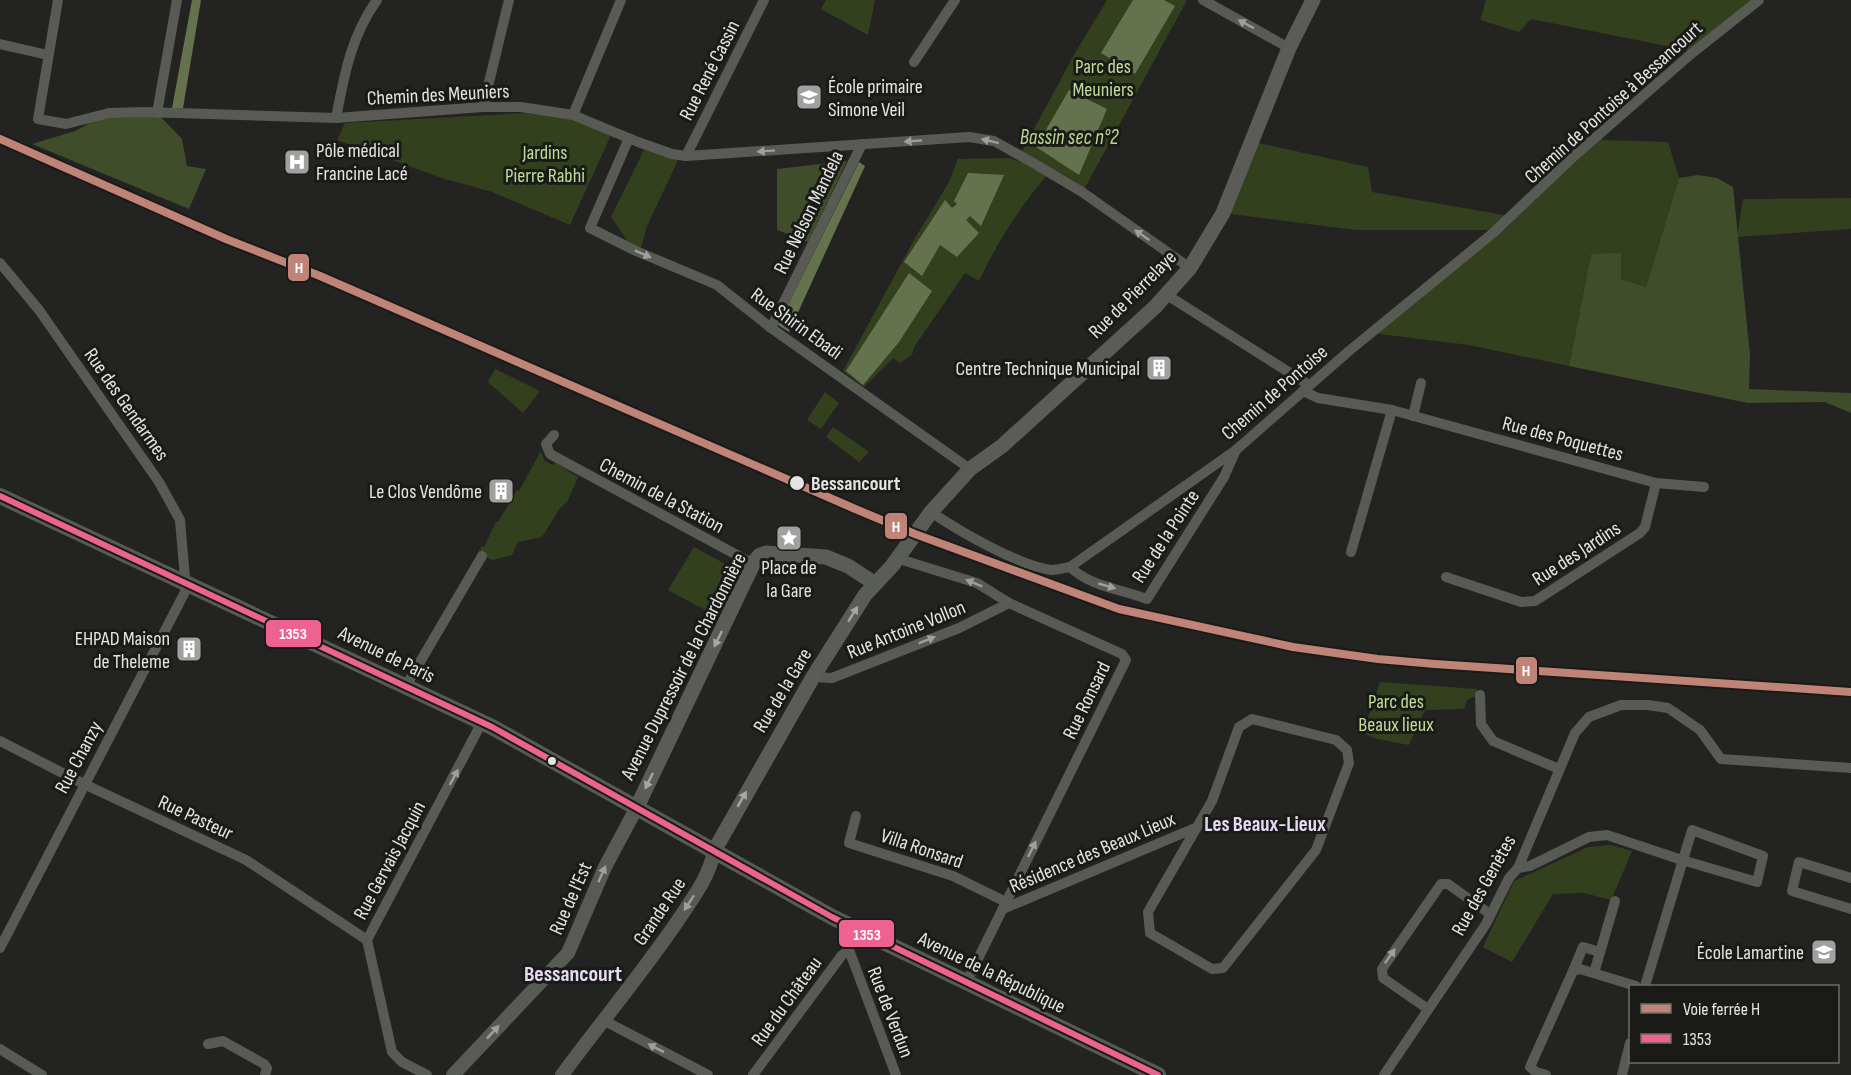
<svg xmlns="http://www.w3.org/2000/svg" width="1851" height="1075" font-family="'Sofia Sans Condensed',sans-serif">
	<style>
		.green { fill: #33401e }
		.forest { fill: #404d2a }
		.water { fill: #64734d }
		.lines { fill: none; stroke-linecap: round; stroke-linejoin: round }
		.minor { stroke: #585a54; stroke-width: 10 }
		.tertiary { stroke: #585a54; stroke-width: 14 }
		.secondary { stroke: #5a5c56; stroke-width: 15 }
		.primary { stroke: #585b54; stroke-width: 16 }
		.bus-1-casing { stroke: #1a1b17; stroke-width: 10 }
		.bus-1 { stroke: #ee6292; stroke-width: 6 }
		.rail-1-casing { stroke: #1a1b17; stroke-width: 12 }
		.rail-1 { stroke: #c08378; stroke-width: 8 }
		.oneway { fill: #9ea09b }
		.oneway2 { fill: #a6a7a3 }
		.stop-dot { fill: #e4e5e2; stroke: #1a1b17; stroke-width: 2 }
		.labels { text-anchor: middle; stroke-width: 6; stroke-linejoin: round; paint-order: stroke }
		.park-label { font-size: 20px; fill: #c2dd99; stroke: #1a1b17 }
		.street-label { font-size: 20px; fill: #e4e5e2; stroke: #1a1b17 }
		.poi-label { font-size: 20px; fill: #e4e5e2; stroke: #1a1b17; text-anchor: end }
		.stop-label { font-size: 20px; font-weight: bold; fill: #e4e5e2; stroke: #1a1b17; text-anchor: start }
		.water-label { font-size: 21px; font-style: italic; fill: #bad491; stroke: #1a1b17 }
		.neighbourhood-label { font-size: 21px; font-weight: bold; fill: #e7daf6; stroke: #1a1b17 }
		.quarter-label { font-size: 22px; font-weight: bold; fill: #e7daf6; stroke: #1a1b17 }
		.line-badge { stroke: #1a1b17; stroke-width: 2 }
		.badge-label { font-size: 16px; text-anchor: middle; font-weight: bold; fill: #fff }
	</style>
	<rect width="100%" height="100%" fill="#232422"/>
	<g class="green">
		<polygon points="826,0 875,0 868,35 821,9"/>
		<path d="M1107 0H1187L1081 195 1049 173C1020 206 998 241 979 281L965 273 914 347 912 355 900 363 893 358 864 387 843 371 914 240 949 182 958 159 1010 158 1045 171 1020 155 1075 53Z"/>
		<polygon points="1486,0 1764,0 1694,57 1687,50 1531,19 1519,32 1480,20"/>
		<polygon points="526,113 572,119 611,135 570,225 492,192 442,178 337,140 345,123"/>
		<polygon points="1601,137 1602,140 1668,142 1679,178 1646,287 1621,279 1591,254 1569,366 1469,345 1372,333 1501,230 1356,230 1223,213 1249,141 1368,167 1372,192 1515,217"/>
		<polygon points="645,148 680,156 647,226 640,251 633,249 611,217"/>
		<polygon points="1851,198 1851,229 1737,237 1743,199"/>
		<polygon points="495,369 540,391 523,413 488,382"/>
		<polygon points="825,392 839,403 821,429 807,420"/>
		<polygon points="833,427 869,452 859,462 826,437"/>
		<polygon points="541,451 544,460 552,465 556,463 578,477 567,502 560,508 542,537 518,542 512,555 493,560 477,554 482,546 484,547 496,522 498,522 517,490 519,491"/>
		<polygon points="694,547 731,567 737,577 718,617 668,590"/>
		<polygon points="1380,682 1477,689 1477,695 1467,700 1464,709 1425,710 1409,745 1377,739 1363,733"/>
		<polygon points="1611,845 1632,851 1611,900 1584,893 1553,894 1512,962 1483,947 1514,881 1588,847"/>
	</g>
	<g class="forest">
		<polygon points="109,113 157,113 182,139 187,166 206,169 189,209 32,144 75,131"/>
		<polygon points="847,161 808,242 777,230 777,169"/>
		<polygon points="1698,175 1717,178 1733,187 1750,355 1749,389 1851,393 1851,413 1825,402 1748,403 1569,366 1591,254 1621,253 1621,279 1646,287 1679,178"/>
	</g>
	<g class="water">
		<polygon points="192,0 201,0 183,108 172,108"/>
		<polygon points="1133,0 1164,0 1175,6 1135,74 1101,53"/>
		<polygon points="1069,90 1107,109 1079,175 1036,147"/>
		<polygon points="859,162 865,166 789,332 778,325"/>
		<polygon points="968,173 1004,175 981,226 970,216 966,220 979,233 957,257 940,245 922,276 904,262 945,200 952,208 957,204 954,201"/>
		<polygon points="909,273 932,291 899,342 863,385 846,371"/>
	</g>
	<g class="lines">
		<g class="minor">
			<polyline points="58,0 38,119 66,124 109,113 144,112 336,118 483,107 521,107 573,115 638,142 672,154 686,156 969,137 994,141 1035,164 1082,192 1190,268"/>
			<polyline points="1203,0 1289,48"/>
			<polyline points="0,44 48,55"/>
			<polyline points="914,62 955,0"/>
			<polyline points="483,107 509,0"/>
			<polyline points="157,113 177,0"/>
			<polyline points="573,115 621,0"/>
			<path d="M336 118C344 76 351 36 377 0"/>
			<polyline points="629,138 590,228 636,251 717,285 771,328 970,469"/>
			<polyline points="686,156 764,0"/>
			<polyline points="0,263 39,310 159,482 180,520 186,590 0,948"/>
			<polyline points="1167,295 1309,385"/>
			<polyline points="771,328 862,144"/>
			<polyline points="1303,391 1318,398 1392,410 1656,483 1704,487"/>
			<polyline points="1413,416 1421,383"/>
			<polyline points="554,435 546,444 550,454 746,560 751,569"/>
			<path d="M931 512C959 531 1019 566 1052 570 1058 570 1064 568 1070 567L1236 450 1349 351 1493 233 1572 158 1691 54 1759 0"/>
			<polyline points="1351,552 1392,410"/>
			<polyline points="896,558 977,583 1009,603 1122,654 1126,660 966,983"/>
			<path d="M1070 567C1091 587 1121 589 1147 599L1224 477 1236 450"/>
			<polyline points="1446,577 1521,602 1535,601 1640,533 1645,527 1656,483"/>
			<polyline points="813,677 832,678 959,628 1009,603"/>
			<polyline points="406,686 482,556"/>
			<polyline points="1480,695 1481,724 1493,741 1559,769"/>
			<polygon points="1252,719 1336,740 1347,750 1349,763 1316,850 1223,968 1212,969 1150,933 1148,912 1212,801 1239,727"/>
			<polyline points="0,741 84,784 246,860 367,940"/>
			<polyline points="856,816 849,843 953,876 1006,902"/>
			<polyline points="1518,868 1530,866 1589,837 1607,835 1682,860 1757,882 1763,856 1692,830 1645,986"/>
			<polyline points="1851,878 1799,862 1792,891 1851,909"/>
			<polyline points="1003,909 1195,828"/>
			<polyline points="849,926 847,938 849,950 896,1075"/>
			<polyline points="1573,971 1583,947 1600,952"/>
			<polyline points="1594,973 1615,901"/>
			<polyline points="1428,1009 1383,978 1382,969 1441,884 1448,884 1490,914"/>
			<polyline points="603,1020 708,1075"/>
			<polyline points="208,1044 223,1041 264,1064 267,1068 265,1075"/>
			<polyline points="0,1049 42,1075"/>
			<polyline points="427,1075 402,1062 392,1052 367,940 482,722"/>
			<polyline points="753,1075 842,955 849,950"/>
			<polyline points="1384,1075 1486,924 1509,878 1518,868 1575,733 1589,717 1621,705 1648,705 1668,708 1700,730 1721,759 1851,768"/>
			<polyline points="1546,1075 1536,1072 1530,1067 1573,971 1580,969 1636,986"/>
			<polyline points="1622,1075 1630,1043"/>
		</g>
		<g class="tertiary">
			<polyline points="453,1075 568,953 605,867 637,807"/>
			<path d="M562 1075C601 1022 644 971 681 916 694 896 710 875 714 851"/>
		</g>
		<g class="secondary">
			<polyline points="637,807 754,562 760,555 766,553 826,557 848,566 874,583"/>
			<polyline points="714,851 813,677 865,595 892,566 931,512 970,469 1002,446 1155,307 1190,268 1223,213 1289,48 1313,0"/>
		</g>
		<polyline class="primary" points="0,496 492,727 832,917 1158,1075"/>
		<defs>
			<polyline id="bus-1" points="0,496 492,727 832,917 1158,1075"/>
		</defs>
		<use href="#bus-1" class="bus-1-casing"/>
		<use href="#bus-1" class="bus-1"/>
		<defs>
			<polyline id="rail-1" points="0,139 226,239 320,276 853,508 915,534 1119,609 1293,647 1378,659 1435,664 1851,692"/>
		</defs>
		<use href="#rail-1" class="rail-1-casing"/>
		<use href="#rail-1" class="rail-1"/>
	</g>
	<defs><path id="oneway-solid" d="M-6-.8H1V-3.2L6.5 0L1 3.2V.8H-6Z" transform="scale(1.5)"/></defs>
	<g class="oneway">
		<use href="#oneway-solid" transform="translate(1246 24) rotate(-152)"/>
		<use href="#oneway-solid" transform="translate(913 141) rotate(176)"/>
		<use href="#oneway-solid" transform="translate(990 141) rotate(-166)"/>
		<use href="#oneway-solid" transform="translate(766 151) rotate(176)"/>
		<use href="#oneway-solid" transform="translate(1142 235) rotate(-145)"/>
		<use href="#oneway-solid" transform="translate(643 254) rotate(24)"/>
		<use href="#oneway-solid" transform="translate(974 583) rotate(-157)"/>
		<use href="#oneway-solid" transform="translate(1107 586) rotate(16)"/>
		<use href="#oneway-solid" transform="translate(927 640) rotate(-22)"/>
		<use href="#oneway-solid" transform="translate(454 777) rotate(-62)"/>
		<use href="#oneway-solid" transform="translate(1032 849) rotate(-64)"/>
		<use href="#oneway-solid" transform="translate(602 874) rotate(-66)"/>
		<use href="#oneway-solid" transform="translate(689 903) rotate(123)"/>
		<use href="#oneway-solid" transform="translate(1390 956) rotate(-55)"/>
		<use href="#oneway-solid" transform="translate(493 1032) rotate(-47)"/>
		<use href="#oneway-solid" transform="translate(656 1048) rotate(-153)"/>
	</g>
	<g class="oneway2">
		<use href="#oneway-solid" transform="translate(853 614) rotate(-58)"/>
		<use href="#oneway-solid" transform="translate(718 639) rotate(116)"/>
		<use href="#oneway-solid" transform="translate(649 781) rotate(116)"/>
		<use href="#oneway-solid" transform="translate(742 799) rotate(-60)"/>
	</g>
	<defs>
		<symbol id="school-square" viewBox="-11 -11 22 22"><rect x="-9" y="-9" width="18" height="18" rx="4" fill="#a0a19f" stroke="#1a1b17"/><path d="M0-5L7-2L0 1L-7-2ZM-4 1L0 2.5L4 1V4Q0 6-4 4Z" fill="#fff"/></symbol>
		<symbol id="hospital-square" viewBox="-11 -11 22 22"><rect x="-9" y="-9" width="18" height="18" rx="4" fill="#a0a19f" stroke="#1a1b17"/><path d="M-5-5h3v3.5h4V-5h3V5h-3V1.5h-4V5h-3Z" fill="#fff"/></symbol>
		<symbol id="building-square" viewBox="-11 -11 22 22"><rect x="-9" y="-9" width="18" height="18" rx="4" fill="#a0a19f" stroke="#1a1b17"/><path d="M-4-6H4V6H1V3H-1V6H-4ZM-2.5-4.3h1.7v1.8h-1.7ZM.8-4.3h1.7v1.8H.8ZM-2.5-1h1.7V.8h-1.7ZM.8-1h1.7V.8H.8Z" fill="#fff"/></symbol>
		<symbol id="sight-square" viewBox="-11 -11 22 22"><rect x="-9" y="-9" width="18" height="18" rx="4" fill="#a0a19f" stroke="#1a1b17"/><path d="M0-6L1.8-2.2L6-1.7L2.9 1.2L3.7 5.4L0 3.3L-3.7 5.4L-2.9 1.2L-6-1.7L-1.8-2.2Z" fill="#fff"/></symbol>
	</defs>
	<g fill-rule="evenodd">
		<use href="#school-square" x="794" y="82" width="30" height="30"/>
		<use href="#hospital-square" x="282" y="147" width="30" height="30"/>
		<use href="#building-square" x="1144" y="353" width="30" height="30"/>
		<use href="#building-square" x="486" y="476" width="30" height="30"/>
		<use href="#sight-square" x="774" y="523" width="30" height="30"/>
		<use href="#building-square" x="174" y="634" width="30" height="30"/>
		<use href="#school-square" x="1809" y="937" width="30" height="30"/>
	</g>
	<g class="stop-dot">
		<circle cx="797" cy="483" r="8"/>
		<circle cx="552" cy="761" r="5"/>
	</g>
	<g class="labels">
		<g class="park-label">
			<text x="1103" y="73">Parc des<tspan x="1103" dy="23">Meuniers</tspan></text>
			<text x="545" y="159">Jardins<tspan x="545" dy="23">Pierre Rabhi</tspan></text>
			<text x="1396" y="708">Parc des<tspan x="1396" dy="23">Beaux lieux</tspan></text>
		</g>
		<g class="street-label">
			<text transform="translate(709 70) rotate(-63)" y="7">Rue René Cassin</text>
			<text transform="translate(438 94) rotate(-3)" y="7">Chemin des Meuniers</text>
			<text transform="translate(1613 102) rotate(-42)" y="7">Chemin de Pontoise à Bessancourt</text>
			<text transform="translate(808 212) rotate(-64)" y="7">Rue Nelson Mandela</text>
			<text transform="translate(1132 294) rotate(-45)" y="7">Rue de Pierrelaye</text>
			<text transform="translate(797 323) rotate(36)" y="7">Rue Shirin Ebadi</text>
			<text transform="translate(1274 392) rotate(-41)" y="7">Chemin de Pontoise</text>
			<text transform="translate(127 404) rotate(55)" y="7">Rue des Gendarmes</text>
			<text transform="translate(1563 438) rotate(15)" y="7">Rue des Poquettes</text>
			<text transform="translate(662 495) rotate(28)" y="7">Chemin de la Station</text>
			<text transform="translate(1165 536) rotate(-57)" y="7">Rue de la Pointe</text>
			<text transform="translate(1576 553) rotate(-33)" y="7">Rue des Jardins</text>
			<text transform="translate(906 629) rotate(-22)" y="7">Rue Antoine Vollon</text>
			<text transform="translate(387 654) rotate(26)" y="7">Avenue de Paris</text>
			<text transform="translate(683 666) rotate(-63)" y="7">Avenue Dupressoir de la Chardonnière</text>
			<text transform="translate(782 690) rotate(-59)" y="7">Rue de la Gare</text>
			<text transform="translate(1086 700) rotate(-64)" y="7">Rue Ronsard</text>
			<text transform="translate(78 757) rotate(-62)" y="7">Rue Chanzy</text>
			<text transform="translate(196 817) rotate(25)" y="7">Rue Pasteur</text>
			<text transform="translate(922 848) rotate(19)" y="7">Villa Ronsard</text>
			<text transform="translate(1092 852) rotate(-23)" y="7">Résidence des Beaux Lieux</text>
			<text transform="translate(389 860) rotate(-62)" y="7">Rue Gervais Jacquin</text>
			<text transform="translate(1483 885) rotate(-61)" y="7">Rue des Genètes</text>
			<text transform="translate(570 898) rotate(-66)" y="7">Rue de l'Est</text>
			<text transform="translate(659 911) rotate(-56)" y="7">Grande Rue</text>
			<text transform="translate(992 972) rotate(26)" y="7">Avenue de la République</text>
			<text transform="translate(786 1001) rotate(-54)" y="7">Rue du Château</text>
			<text transform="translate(891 1012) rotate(69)" y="7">Rue de Verdun</text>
		</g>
		<g class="poi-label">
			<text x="828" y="93" text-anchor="start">École primaire<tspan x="828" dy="23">Simone Veil</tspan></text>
			<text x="316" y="157" text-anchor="start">Pôle médical<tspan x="316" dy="23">Francine Lacé</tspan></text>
			<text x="1140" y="375">Centre Technique Municipal</text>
			<text x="482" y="498">Le Clos Vendôme</text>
			<text x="789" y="574" text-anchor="middle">Place de<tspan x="789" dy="23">la Gare</tspan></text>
			<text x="170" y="645">EHPAD Maison<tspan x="170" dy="23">de Theleme</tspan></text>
			<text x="1804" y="959">École Lamartine</text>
		</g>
		<g class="stop-label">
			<text x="811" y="490">Bessancourt</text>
		</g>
		<g class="water-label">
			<text x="1069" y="144">Bassin sec n°2</text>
		</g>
		<g class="neighbourhood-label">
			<text x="1265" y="831">Les Beaux-Lieux</text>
		</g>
		<g class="quarter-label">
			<text x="573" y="981">Bessancourt</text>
		</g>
	</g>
	<g class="line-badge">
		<rect x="287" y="253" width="23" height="29" rx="6" fill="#c08378"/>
		<rect x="884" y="512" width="24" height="28" rx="6" fill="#c08378"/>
		<rect x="265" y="619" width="57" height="29" rx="6" fill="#ee6292"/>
		<rect x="1515" y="656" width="23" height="29" rx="6" fill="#c08378"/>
		<rect x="838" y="919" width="57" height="29" rx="6" fill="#ee6292"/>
	</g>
	<g class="badge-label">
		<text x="299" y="273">H</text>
		<text x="896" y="532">H</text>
		<text x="293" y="639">1353</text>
		<text x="1526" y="676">H</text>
		<text x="867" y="940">1353</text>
	</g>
	<rect x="1629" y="985" width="210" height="78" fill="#1a1b17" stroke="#6b6c68" stroke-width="1.5"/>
	<rect x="1641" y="1004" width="30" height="9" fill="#c08378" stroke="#6b6c68" stroke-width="1.5"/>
	<text x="1683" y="1015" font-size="18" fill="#e4e5e2">Voie ferrée H</text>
	<rect x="1641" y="1034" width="30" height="9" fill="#ee6292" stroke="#6b6c68" stroke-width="1.5"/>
	<text x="1683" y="1045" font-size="18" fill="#e4e5e2">1353</text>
</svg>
